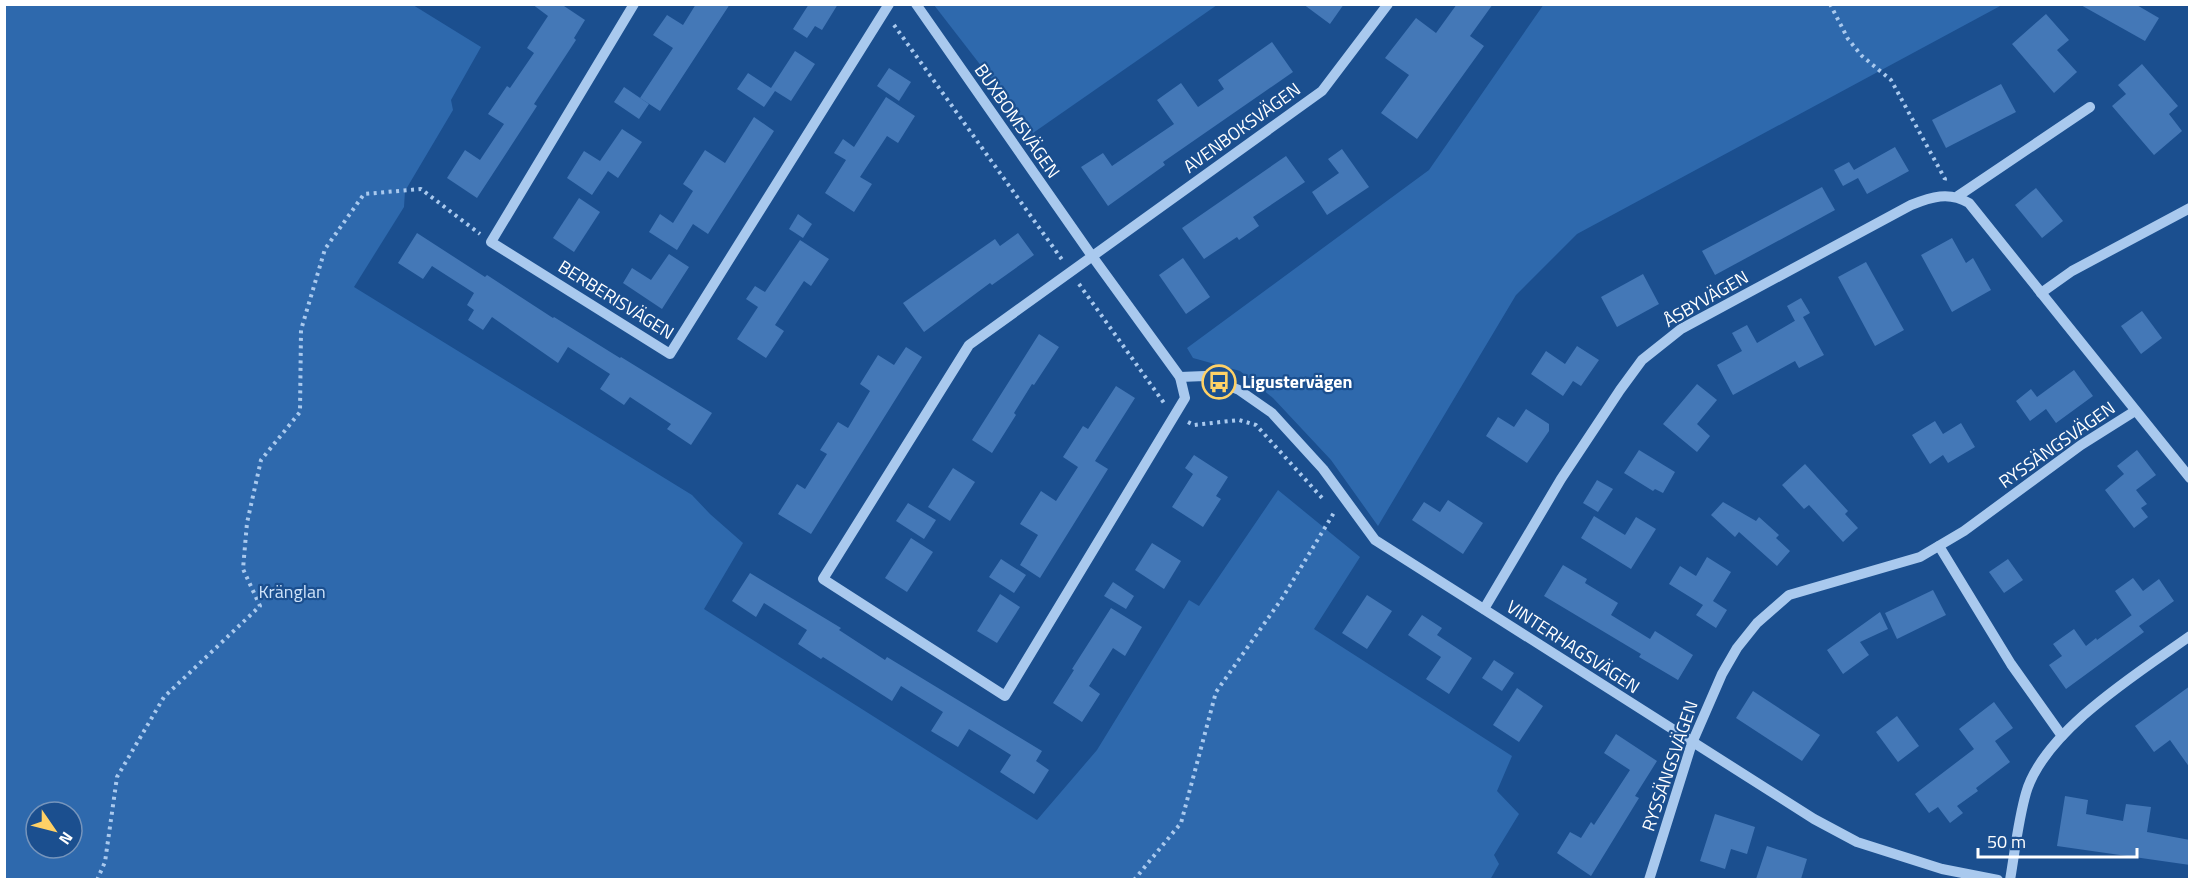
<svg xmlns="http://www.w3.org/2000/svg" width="2194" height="884" font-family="'Titillium Web',sans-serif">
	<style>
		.green { fill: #2e69ad; fill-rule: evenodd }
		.building { fill: #4478b7 }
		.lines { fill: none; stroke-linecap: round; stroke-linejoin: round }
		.path { stroke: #a9c9ee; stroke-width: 4; stroke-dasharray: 3 4.5; stroke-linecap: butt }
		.minor { stroke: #a9c9ee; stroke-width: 10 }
		.labels { text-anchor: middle; stroke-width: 4.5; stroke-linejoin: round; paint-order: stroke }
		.street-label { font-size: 18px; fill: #fff; stroke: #1b4f8f }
		.poi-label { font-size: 18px; font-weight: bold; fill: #fff; stroke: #1b4f8f; text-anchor: start }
		.park-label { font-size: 18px; fill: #cfe3fa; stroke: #1b4f8f }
	</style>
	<rect width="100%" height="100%" fill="#1b4f8f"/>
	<g class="green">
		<path d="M5 4 413 5 481 47 451 100 453 110 405 191 404 207 354 287 692 495 710 514 743 543 704 609 1037 820 1097 750 1189 600 1199 606 1278 490 1360 557 1314 629 1512 756 1497 791 1519 814 1494 855 1499 864 1490 880 5 879ZM36 812H72V848H36Z"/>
		<polygon points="1544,4 2002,5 1577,234 1516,295 1378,526 1331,460 1273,398 1240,371 1193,358 1187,348 1429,170"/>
		<polygon points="934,5 1217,5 1033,133"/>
	</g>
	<g class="building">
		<polygon points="532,4 561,4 585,20 574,38 576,40 534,104 537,106 477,198 447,178 465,150 480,160 504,124 488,114 507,86 510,88 534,53 527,48 548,16"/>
		<polygon points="696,4 730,4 660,111 640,98 673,48 653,35 667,15 683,25"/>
		<polygon points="809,4 838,4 822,30 815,26 807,38 793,29"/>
		<polygon points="1303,4 1344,4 1330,24"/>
		<polygon points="1457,4 1493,4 1470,36 1484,46 1417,139 1381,113 1409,75 1385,58 1416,18 1436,33"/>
		<polygon points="2079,4 2135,4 2159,18 2145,41"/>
		<polygon points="2046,14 2069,40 2057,50 2077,72 2054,93 2012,44"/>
		<polygon points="1272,42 1293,72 1163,162 1165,165 1108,206 1081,167 1103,153 1112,166 1174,124 1157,100 1181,83 1198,107 1224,89 1218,80"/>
		<polygon points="795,51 815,64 791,101 775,91 764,107 737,89 748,73 771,88"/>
		<polygon points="2142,64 2178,106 2169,114 2182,131 2154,155 2112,106 2126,94 2118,85"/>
		<polygon points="889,68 911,82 899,101 877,86"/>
		<polygon points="2001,84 2016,112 1946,148 1932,120"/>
		<polygon points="624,87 649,104 639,119 614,102"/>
		<polygon points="886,97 915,116 898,143 887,136 860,177 872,184 854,212 825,193 846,160 834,153 843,139 854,147"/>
		<polygon points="754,117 774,131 708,234 693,224 677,250 649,232 660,214 673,223 693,191 683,184 705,150 725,163"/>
		<polygon points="622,129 642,142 618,178 608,171 592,195 567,178 584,151 600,161"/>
		<polygon points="1895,147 1909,171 1867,194 1858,178 1843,186 1834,170 1849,162 1854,170"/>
		<polygon points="1342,149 1369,187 1327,215 1312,192 1339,173 1328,159"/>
		<polygon points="1286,156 1305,182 1253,217 1259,226 1239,240 1237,237 1204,259 1182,228"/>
		<polygon points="1822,187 1835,210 1715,275 1702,251"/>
		<polygon points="2036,188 2063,221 2042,238 2015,205"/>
		<polygon points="579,198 600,212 574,252 553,238"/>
		<polygon points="798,214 812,224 803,238 789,229"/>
		<polygon points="417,233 485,277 487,275 553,318 554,317 620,358 621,357 712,413 691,445 667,429 671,424 630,397 624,405 600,389 610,374 568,347 558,363 492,317 483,330 468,320 474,310 467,305 474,293 432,266 423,279 398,263"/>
		<polygon points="1018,233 1034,255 992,285 990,283 924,332 903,303 995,239 1000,246"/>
		<polygon points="1952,238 1966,263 1973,258 1991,290 1952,312 1921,255"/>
		<polygon points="800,240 829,259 811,286 804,281 775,325 784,331 766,358 737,339 758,307 746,299 755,286 765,292"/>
		<polygon points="669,254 689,267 662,309 623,283 632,268 651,280"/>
		<polygon points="1183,258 1210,297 1186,314 1159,275"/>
		<polygon points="1866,262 1904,330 1875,346 1838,277"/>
		<polygon points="1643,274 1659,304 1617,327 1601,297"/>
		<polygon points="1801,298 1810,313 1803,317 1824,355 1799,368 1795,361 1733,395 1717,365 1742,351 1732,333 1747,325 1757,343 1798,319 1795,321 1787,306"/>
		<polygon points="2142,311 2162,338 2141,354 2121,326"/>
		<polygon points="1039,334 1059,347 1034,385 1032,384 1014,413 1016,415 992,453 972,440"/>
		<polygon points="1577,346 1599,360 1581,386 1573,381 1563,396 1531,374 1546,351 1565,364"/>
		<polygon points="906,347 922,357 811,534 778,514 797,484 805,489 827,454 820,450 838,422 848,428 870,391 860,384 878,355 894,365"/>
		<polygon points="2074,370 2093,396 2056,423 2046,409 2030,421 2016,401 2031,389 2037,397"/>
		<polygon points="1697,384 1717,400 1697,424 1710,436 1697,452 1663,424"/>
		<polygon points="1116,386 1135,398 1095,461 1108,469 1040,578 1020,565 1038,535 1020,524 1041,491 1056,501 1078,467 1063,457 1083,426 1088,429"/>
		<polygon points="1526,409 1549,424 1549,431 1527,463 1486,436 1498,417 1514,427"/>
		<polygon points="1935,421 1943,434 1961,423 1975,447 1948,463 1943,455 1930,464 1912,435"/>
		<polygon points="1639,450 1675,472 1663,493 1655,489 1653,491 1624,473"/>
		<polygon points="2137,450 2156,475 2136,490 2147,504 2141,508 2148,517 2134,528 2105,490 2124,474 2117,466"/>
		<polygon points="1194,455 1228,477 1216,496 1221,499 1203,527 1172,507 1193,474 1185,468"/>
		<polygon points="1805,464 1848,511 1845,514 1858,528 1843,542 1809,505 1804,509 1782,485"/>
		<polygon points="953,468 975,482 950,521 928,507"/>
		<polygon points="1597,480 1613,489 1598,512 1583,503"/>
		<polygon points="1448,500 1483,523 1463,554 1412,520 1424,502 1440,512"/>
		<polygon points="1723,502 1756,521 1759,517 1779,535 1776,538 1790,551 1777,566 1739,532 1735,537 1711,515"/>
		<polygon points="908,503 936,520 924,539 896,521"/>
		<polygon points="1594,516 1625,535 1636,517 1656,529 1631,569 1581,538"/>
		<polygon points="911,538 933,552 907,592 885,578"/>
		<polygon points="1152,543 1181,561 1164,589 1135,570"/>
		<polygon points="1707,557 1731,572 1713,601 1727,610 1716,628 1696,615 1703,605 1669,584 1680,566 1696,576"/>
		<polygon points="1001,559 1026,575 1014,593 989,577"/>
		<polygon points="2008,559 2023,580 2004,593 1989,572"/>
		<polygon points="1563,565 1587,579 1585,583 1618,603 1611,615 1650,639 1655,631 1693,655 1678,680 1639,657 1641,654 1544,596"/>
		<polygon points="750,573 841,628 839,630 885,660 887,657 1042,751 1036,761 1049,770 1034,794 1000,772 1011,755 987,740 969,729 958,747 931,731 943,712 901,686 892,701 823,657 821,659 798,644 807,630 764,603 756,617 732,601"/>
		<polygon points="2133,578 2143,591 2159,579 2174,601 2139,626 2144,632 2066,689 2049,665 2062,656 2053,644 2074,629 2086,646 2096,638 2097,640 2132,615 2137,623 2115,591"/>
		<polygon points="1113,582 1134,596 1126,609 1104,596"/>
		<polygon points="1933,590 1946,615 1897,639 1885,613"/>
		<polygon points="1000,594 1020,607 997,643 977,631"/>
		<polygon points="1367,595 1392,611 1367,649 1342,633"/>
		<polygon points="1111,608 1142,627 1125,656 1113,648 1089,686 1100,694 1082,722 1053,703 1074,670 1072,669"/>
		<polygon points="1880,612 1888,629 1860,642 1869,655 1843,674 1827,650"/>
		<polygon points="1422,615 1442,628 1437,635 1472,658 1449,694 1426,679 1441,657 1408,635"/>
		<polygon points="1494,660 1514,673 1502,691 1482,678"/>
		<polygon points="2190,686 2190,768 2170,740 2154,752 2135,726"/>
		<polygon points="1517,688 1543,706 1519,742 1493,725"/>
		<polygon points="1753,691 1820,735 1802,761 1736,718"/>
		<polygon points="1994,702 2013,728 1995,741 2010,762 1976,788 1978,791 1957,806 1963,813 1950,823 1938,807 1929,813 1915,794 1974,749 1959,729"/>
		<polygon points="1897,716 1919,746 1898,762 1876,732"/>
		<polygon points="1616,734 1657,761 1635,796 1639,798 1591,876 1557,853 1570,832 1581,838 1591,822 1594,825 1630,770 1604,753"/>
		<polygon points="2065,796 2088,800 2086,814 2123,821 2126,804 2151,807 2147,832 2190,840 2190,865 2057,846"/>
		<polygon points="1715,814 1755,827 1747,854 1731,849 1725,869 1700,861"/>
		<polygon points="1767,846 1807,859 1801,879 1756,879"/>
	</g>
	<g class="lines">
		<g class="path">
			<polyline points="1830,4 1848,39 1862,56 1891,80 1945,179 1944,183"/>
			<polyline points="894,25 1063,261"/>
			<polyline points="1079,284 1164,403"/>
			<polyline points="1188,422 1194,425 1239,420 1256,425 1323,499"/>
			<polyline points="97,880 105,862 117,777 164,697 260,606 243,569 247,523 261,460 300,412 301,330 325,249 364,194 421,189 480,234"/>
			<polyline points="1134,880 1181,823 1216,692 1283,597 1335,511"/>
		</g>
		<g class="minor">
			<polyline points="634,4 491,242 670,354 889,4"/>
			<polyline points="916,4 1092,256 1180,377 1185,398 1005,696 823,579 969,345 1322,91 1388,4"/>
			<polyline points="1958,196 2090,107"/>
			<polyline points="2041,293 2072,271 2190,208"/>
			<polyline points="1180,377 1205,376 1239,390 1272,413 1323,469 1375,540 1814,819 1857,842 1942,869 1998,880"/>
			<polyline points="1939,546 2011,664 2062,736"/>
			<path d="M1484 609 1561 479 1620 390 1642 360 1681 329 1911 205C1931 197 1949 191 1969 203L2190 478"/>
			<polyline points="1649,880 1692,743 1722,674 1737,648 1757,623 1789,595 1920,557 1964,531 2081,445 2135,411"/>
			<path d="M2010 880C2015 851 2018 821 2026 793 2044 731 2138 673 2190 636"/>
		</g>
	</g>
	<defs>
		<symbol id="bus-ring" viewBox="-11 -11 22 22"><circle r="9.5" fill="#1b4f8f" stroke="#ffd166" stroke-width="1.5"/><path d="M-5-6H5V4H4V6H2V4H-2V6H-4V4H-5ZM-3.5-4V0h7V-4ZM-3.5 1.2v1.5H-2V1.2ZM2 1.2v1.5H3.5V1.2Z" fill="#ffd166"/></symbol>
	</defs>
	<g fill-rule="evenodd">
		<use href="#bus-ring" x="1200" y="363" width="38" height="38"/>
	</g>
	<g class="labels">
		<g class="street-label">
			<text transform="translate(1017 121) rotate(55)" y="6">BUXBOMSVÄGEN</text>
			<text transform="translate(1242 128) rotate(-36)" y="6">AVENBOKSVÄGEN</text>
			<text transform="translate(1706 299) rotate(-30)" y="6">ÅSBYVÄGEN</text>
			<text transform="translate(616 300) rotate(32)" y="6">BERBERISVÄGEN</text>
			<text transform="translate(2057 445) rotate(-35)" y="6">RYSSÄNGSVÄGEN</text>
			<text transform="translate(1573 647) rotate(33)" y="6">VINTERHAGSVÄGEN</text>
			<text transform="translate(1670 766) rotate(-71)" y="6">RYSSÄNGSVÄGEN</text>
		</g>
		<g class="poi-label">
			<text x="1242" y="388">Ligustervägen</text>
		</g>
		<g class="park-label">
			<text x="292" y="598">Kränglan</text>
		</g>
	</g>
	<rect width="2194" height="884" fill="none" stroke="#ffffff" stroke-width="12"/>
	<g transform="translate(54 830) rotate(125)"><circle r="28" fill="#1b4f8f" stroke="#7695bc" stroke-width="1.5"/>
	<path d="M0-4.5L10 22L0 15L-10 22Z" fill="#ffd166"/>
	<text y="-9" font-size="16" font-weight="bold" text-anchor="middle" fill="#ffffff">N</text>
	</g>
	<path d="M1978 848v9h159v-9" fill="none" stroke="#ffffff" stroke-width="3"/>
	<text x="1987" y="848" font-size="18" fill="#ffffff" stroke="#1b4f8f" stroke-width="4.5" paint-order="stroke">50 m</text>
</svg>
